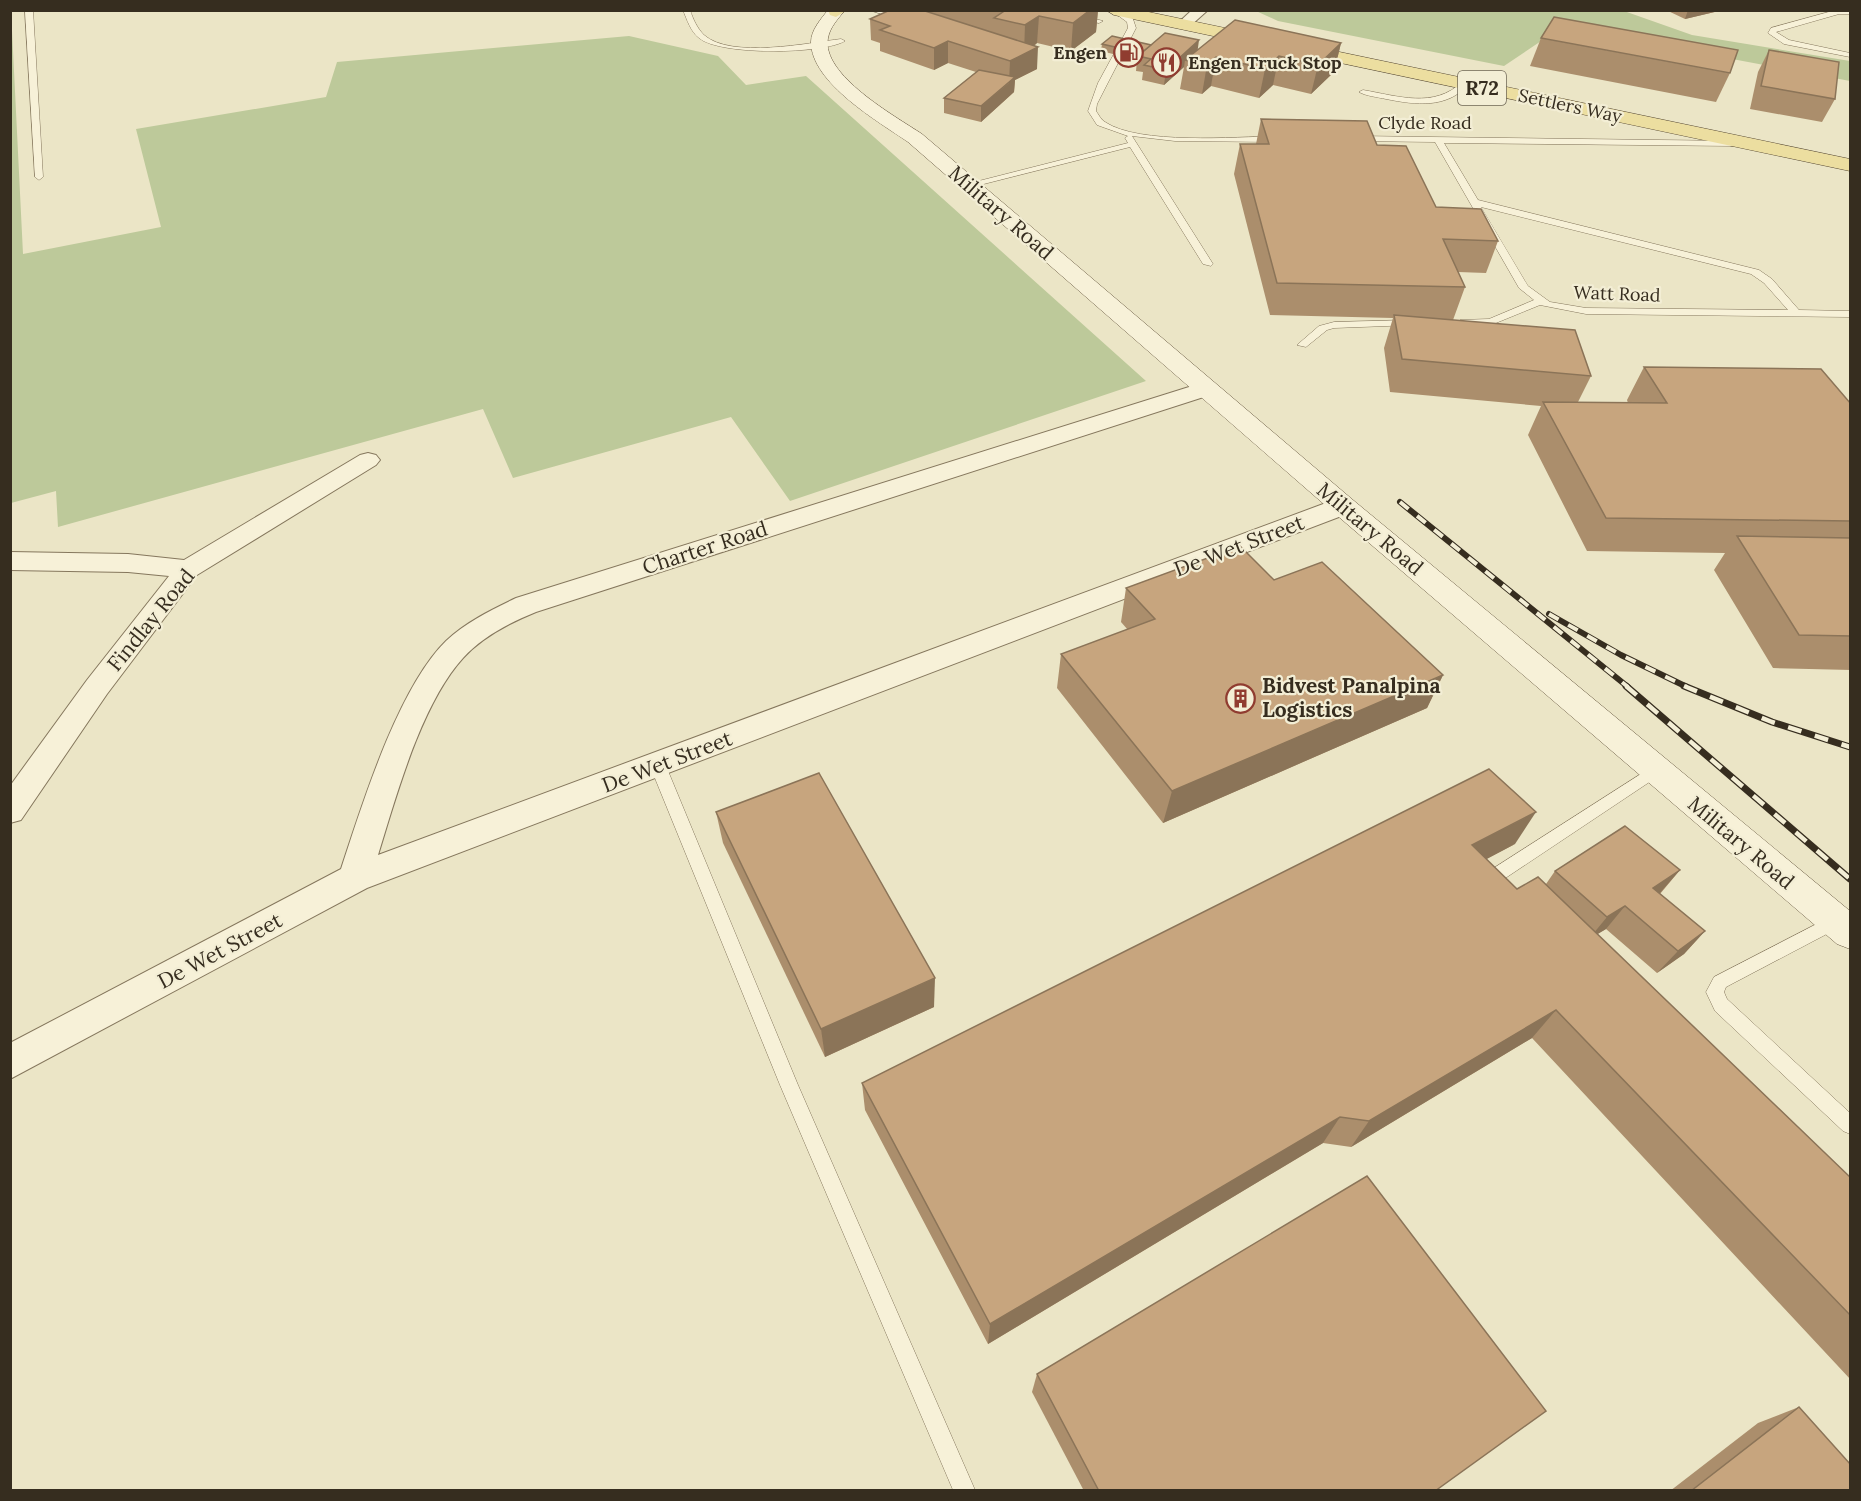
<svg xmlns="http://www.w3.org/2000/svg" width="1861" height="1501" font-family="Lora,serif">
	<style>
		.green { fill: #bdc99a }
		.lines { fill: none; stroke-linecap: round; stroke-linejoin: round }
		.lane-casing { stroke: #85775d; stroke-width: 1 }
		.street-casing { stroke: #85775d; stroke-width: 2 }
		.secondary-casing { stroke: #675840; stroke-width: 1 }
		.primary-casing { stroke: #534530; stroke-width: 1 }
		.lane { fill: #f7f1d8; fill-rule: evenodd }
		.street { fill: #f7f1d8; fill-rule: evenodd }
		.secondary { fill: #f7f1d8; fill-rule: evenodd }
		.primary { fill: #ecdea0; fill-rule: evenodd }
		.rail-far1-casing { stroke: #362d1f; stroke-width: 6 }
		.rail-casing { stroke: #362d1f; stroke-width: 7 }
		.rail-far1 { stroke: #f3eed5; stroke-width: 4; stroke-dasharray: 11; stroke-linecap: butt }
		.rail { stroke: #f3eed5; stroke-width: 4.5; stroke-dasharray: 14; stroke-linecap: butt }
		.wall { fill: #ab8e6c }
		.shaded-wall { fill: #8b7458 }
		.building { fill: #c7a57e; stroke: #8b7458; stroke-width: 1.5 }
		.labels { text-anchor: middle; stroke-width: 4.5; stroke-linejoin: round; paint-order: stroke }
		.far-poi-label { font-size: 18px; font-weight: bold; fill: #362d1f; stroke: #f3eed5; text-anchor: end }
		.far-street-label { font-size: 18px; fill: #362d1f; stroke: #f3eed5 }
		.shield { fill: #f3eed5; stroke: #6f6756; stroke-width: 1.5 }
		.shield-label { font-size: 20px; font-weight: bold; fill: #362d1f }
		.street-label { font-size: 21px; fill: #362d1f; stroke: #f3eed5 }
		.poi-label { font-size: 21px; font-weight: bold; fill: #362d1f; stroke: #f3eed5; text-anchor: start }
	</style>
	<rect width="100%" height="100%" fill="#ebe5c6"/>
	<g class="green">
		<polygon points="11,10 23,254 161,227 136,129 326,97 337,62 629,36 718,56 746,85 806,76 1146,381 790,501 731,417 513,478 483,409 58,527 56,491 11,503"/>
		<polygon points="1256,11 1624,11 1692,35 1850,61 1850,81 1562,27 1504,66 1278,21"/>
	</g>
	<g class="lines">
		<defs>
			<g id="lane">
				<polygon points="25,10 33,10 43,177 39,180 35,177"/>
				<path d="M683 10H690C693 19 697 28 704 35 731 59 808 43 841 39L845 41C824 54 720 56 699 38 691 32 687 20 683 10Z"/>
				<polygon points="869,10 882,10 905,18 901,20"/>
				<polygon points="1046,10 1061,10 1103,21 1099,23"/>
				<path d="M1120 10 1133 19 1136 28 1097 104 1096 111C1099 115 1101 120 1105 122 1139 145 1235 137 1277 136L1281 139 1277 142 1175 141 1132 136 1213 264 1211 266 1203 264 1130 147 968 188 963 185 1128 143 1125 138 1128 136 1097 125 1088 111 1098 83 1128 28 1127 22 1112 11Z"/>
				<polygon points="1836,10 1850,10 1850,14 1839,14 1776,32 1789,40 1850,53 1850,57 1784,44 1768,33 1771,28"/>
				<path d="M1462 82 1469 84C1447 109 1416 105 1386 99 1377 97 1366 96 1359 92L1363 90C1398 96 1434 109 1462 82Z"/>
				<path d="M1355 136 1736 141V145L1733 146 1444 143 1478 200 1759 270 1772 279 1799 310 1850 311V317L1586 314 1540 305 1491 325 1460 324V320L1489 319 1534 300 1519 288 1435 142 1352 141 1351 139ZM1481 207 1751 274 1764 283 1788 310 1586 308 1550 302 1528 286Z"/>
				<polygon points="1410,320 1414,321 1414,325 1334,328 1327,330 1306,347 1297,345 1319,326 1334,322"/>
				<polygon points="658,760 663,762 666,766 798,1085 975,1490 953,1490 780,1085 650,766 653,762"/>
				<polygon points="1655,765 1660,767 1663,771 1660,775 1495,885 1489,887 1483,885 1481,880 1483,875"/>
				<polygon points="1836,914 1842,916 1844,921 1842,926 1726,987 1724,992 1727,999 1850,1113 1850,1134 1843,1131 1715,1011 1706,992 1714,977"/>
			</g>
			<g id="street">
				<polygon points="1192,10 1208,10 1189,27 1179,27 1177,24"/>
				<path d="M1205 382 1213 384 1216 389 1213 394 536 612C509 623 482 637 463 658 421 704 396 797 378 855L1334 500 1343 498 1352 500 1355 506 1352 512 367 888 10 1079V1043L341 869C362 805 398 688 446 641 466 622 491 610 516 598Z"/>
				<polygon points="368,453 376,455 380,460 376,465 197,575 107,694 21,820 10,823 10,786 87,680 169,576 128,572 10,570 10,552 128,554 184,560 360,455"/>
			</g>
			<path id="secondary" d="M828 10H845C838 19 830 27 828 38 821 75 895 116 922 134L1353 500 1850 911V949L1837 944 1333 512 908 142C879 122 811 83 811 42 811 30 821 19 828 10Z"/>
			<g id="primary">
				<polygon points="828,10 844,10 844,12 836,17 830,15"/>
				<polygon points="1106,10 1139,10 1850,159 1850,171 1114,15"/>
			</g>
		</defs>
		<use href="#lane" class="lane-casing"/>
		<use href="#street" class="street-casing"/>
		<use href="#secondary" class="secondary-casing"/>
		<use href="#primary" class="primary-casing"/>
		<use href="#lane" class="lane"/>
		<use href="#street" class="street"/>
		<use href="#secondary" class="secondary"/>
		<use href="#primary" class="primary"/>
		<defs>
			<g id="rail-far1">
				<polyline points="1400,502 1628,687"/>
				<polyline points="1549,614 1621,655 1687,687"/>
			</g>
			<g id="rail">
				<polyline points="1626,686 1850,879"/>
				<polyline points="1684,686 1772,722 1850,747"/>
			</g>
		</defs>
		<use href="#rail-far1" class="rail-far1-casing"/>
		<use href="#rail" class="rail-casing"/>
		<use href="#rail-far1" class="rail-far1"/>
		<use href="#rail" class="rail"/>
	</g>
	<g class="wall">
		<polygon points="923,10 1098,10 1096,32 1071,51 1037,43 1034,46 1037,69 1015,80 1014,92 981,122 944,113 944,98 976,72 948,63 934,70 880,51 880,43 871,40 870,19"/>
		<polygon points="1666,10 1723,10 1685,19"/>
		<polygon points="1541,38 1730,73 1716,102 1530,66"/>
		<polygon points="1341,43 1334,72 1311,94 1273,85 1259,98 1211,86 1202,94 1180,89 1184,67 1164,85 1142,80 1143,72 1136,71 1137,60 1101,51 1102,44 1151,45 1198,50"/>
		<polygon points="1769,50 1835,99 1822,122 1750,109 1758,72"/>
		<polygon points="1261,119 1377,145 1436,207 1498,241 1486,273 1458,272 1465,287 1453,320 1591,376 1578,402 1628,403 1627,400 1644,367 1851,404 1851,670 1773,668 1714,570 1725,553 1587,551 1528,435 1541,406 1390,392 1384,348 1393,318 1270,315 1234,174 1240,144 1256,144"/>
		<polygon points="1274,580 1443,675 1427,708 1163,823 1057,688 1061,654 1128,630 1121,622 1126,588"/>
		<polygon points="716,812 934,1007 825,1057 723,843"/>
		<polygon points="1515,844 1486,859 1517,889 1546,884 1555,871 1680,870 1660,894 1705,931 1684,954 1657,973 1606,929 1597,934 1851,1178 1851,1380 1532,1038 1351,1147 1323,1143 988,1344 865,1110 862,1083"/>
		<polygon points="1037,1374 1435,1491 1084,1491 1032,1392"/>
		<polygon points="1799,1407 1851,1491 1670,1491 1758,1423"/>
	</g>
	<g class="shaded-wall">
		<polygon points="1090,10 1098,10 1096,32 1071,51 1073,23"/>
		<polygon points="1688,10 1723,10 1685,19"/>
		<polygon points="1039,16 1037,43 1024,53 1025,25"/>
		<polygon points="1199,40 1197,55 1185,60 1184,67 1164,85 1166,70"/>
		<polygon points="948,41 948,63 934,70 934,48"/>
		<polygon points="1341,43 1334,72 1311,94 1318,65"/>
		<polygon points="1038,47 1037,69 1015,80 1014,92 981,122 981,106 1009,83 1010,61"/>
		<polygon points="1279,56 1273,85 1259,98 1265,69"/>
		<polygon points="1216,57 1211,86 1202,94 1207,65"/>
		<polygon points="1443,675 1427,708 1163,823 1172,791"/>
		<polygon points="1536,812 1515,844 1453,877 1472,845"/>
		<polygon points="1680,870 1659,894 1653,888"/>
		<polygon points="1625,906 1606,929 1588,940 1607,917"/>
		<polygon points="1705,931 1684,954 1657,973 1678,951"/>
		<polygon points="935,978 934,1007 825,1057 821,1029"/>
		<polygon points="1556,1010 1532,1038 1351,1147 1369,1121"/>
		<polygon points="1340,1117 1323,1143 988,1344 990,1324"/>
	</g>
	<g class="building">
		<polygon points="890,10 922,10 1038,47 1010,61 948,41 934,48 880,30 890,26 870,19"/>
		<polygon points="1006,10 1090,10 1073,23 1039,16 1025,25 994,18"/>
		<polygon points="1554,17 1738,50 1730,73 1541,38"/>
		<polygon points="1235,20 1341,43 1318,65 1279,56 1265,69 1216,57 1207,65 1185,60"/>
		<polygon points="1165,33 1199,40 1166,70 1144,65 1151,59 1138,56"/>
		<polygon points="1112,36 1151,45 1141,53 1102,44"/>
		<polygon points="1769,50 1839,62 1835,99 1761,86"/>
		<polygon points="979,70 1015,77 981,106 944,98"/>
		<polygon points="1261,119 1367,121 1377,145 1406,146 1436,207 1481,209 1498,241 1443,239 1465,287 1277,283 1240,144 1269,144"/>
		<polygon points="1394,315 1575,330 1591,376 1402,359"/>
		<polygon points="1644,367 1821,369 1851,404 1851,521 1606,518 1543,402 1667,403"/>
		<polygon points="1737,536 1851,538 1851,636 1799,635"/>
		<polygon points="1240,546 1274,580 1322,562 1443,675 1172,791 1061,654 1155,619 1126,588"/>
		<polygon points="1489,769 1536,812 1472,845 1517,889 1538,877 1851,1178 1851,1316 1556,1010 1369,1121 1340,1117 990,1324 862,1083"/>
		<polygon points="819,773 935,978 821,1029 716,812"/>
		<polygon points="1625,826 1680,870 1653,888 1705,931 1678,951 1625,906 1607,917 1555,871"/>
		<polygon points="1367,1176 1546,1411 1435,1491 1099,1491 1037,1374"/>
		<polygon points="1799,1407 1851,1465 1851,1491 1691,1491"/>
	</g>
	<defs>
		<symbol id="fuel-ring" viewBox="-11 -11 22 22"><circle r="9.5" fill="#f3eed5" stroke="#903c30" stroke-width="1.5"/><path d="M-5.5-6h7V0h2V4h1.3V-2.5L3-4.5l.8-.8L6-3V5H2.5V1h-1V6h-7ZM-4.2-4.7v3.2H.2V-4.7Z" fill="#903c30"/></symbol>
		<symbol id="restaurant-ring" viewBox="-11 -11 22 22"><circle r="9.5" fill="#f3eed5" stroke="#903c30" stroke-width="1.5"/><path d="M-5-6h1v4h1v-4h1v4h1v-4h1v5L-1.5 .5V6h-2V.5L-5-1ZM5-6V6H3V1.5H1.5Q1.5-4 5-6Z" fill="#903c30"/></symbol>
		<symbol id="building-ring" viewBox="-11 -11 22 22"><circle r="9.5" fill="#f3eed5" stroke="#903c30" stroke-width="1.5"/><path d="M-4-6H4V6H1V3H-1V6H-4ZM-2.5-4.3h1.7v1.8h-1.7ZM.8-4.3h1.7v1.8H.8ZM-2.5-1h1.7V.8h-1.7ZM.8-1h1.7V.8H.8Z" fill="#903c30"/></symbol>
	</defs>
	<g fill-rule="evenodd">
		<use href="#fuel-ring" x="1112" y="36" width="33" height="33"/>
		<use href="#restaurant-ring" x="1150" y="46" width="33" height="33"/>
		<use href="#building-ring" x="1224" y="682" width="33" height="33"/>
	</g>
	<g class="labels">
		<g class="far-poi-label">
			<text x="1107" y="59">Engen</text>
			<text x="1188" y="69" text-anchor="start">Engen Truck Stop</text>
		</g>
		<g class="far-street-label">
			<text transform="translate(1570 106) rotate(12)" y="6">Settlers Way</text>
			<text x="1425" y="129">Clyde Road</text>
			<text transform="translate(1617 294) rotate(2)" y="6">Watt Road</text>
		</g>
		<rect class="shield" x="1458" y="71" width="48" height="34" rx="4.5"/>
		<g class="shield-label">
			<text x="1482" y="95">R72</text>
		</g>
		<g class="street-label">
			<text transform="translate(1001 213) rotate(41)" y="7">Military Road</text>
			<text transform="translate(1370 529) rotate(40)" y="7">Military Road</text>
			<text transform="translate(1239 546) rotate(-21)" y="7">De Wet Street</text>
			<text transform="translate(705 548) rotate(-18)" y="7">Charter Road</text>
			<text transform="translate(151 620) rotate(-51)" y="7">Findlay Road</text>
			<text transform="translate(667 762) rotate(-21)" y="7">De Wet Street</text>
			<text transform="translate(1741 843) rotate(40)" y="7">Military Road</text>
			<text transform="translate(220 951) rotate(-28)" y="7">De Wet Street</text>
		</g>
		<g class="poi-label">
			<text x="1262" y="693">Bidvest Panalpina<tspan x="1262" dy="24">Logistics</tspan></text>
		</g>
	</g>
	<rect width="1861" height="1501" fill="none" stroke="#362d1f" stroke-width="24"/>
</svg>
